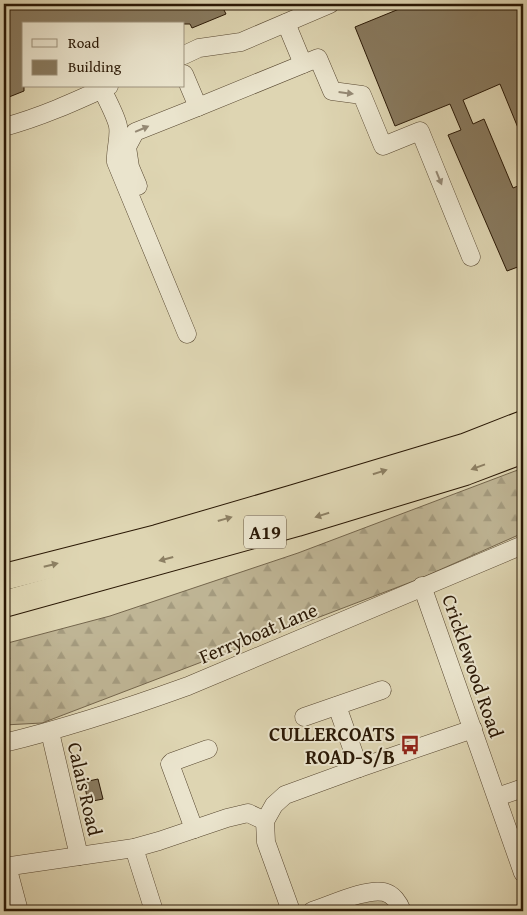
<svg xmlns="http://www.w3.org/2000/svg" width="527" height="915" font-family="'Gentium Book Plus',serif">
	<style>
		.grass { fill: #bfb595; stroke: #74664d }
		.forest { fill: url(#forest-firs); stroke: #74664d }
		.building { fill: #887a5f; stroke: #2a1805 }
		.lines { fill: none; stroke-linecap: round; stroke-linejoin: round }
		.minor-casing { stroke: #574730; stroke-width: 19 }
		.highway-casing { stroke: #2a1805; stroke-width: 28 }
		.minor { stroke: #eae4cd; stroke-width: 18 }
		.highway { stroke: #ded5b2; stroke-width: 26 }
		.oneway { fill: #948873 }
		.oneway2 { fill: #8d8064 }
		.labels { text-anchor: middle; stroke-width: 4; stroke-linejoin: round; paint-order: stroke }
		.shield { fill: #eae4cd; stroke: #645541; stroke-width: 1 }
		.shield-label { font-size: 19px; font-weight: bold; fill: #2a1805 }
		.street-label { font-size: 20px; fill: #2a1805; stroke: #eae4cd }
		.poi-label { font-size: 20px; font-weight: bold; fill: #2a1805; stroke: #eae4cd; text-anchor: end }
	</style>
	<defs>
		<pattern id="forest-firs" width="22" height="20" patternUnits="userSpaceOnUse" patternTransform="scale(1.25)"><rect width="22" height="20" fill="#bfb595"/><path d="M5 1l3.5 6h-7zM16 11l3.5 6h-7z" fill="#a49b7f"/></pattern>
	</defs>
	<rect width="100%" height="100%" fill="#ded5b2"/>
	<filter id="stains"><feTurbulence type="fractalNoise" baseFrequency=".004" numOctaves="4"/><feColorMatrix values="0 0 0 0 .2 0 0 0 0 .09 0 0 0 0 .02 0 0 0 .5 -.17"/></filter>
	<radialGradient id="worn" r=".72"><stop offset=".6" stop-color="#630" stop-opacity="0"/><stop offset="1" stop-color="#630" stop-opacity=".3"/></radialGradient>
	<polygon class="grass" points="367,892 402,911 312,911"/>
	<polygon class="forest" points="523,468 523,533 419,579 42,723 4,725 4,644 110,616 298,553"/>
	<g class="building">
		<polygon points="4,4 221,4 226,14 192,28 190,24 24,24 24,91 4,99"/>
		<polygon points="402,4 523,4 523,140 500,84 463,100 473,124 484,119 513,188 523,184 523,265 507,271 448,135 461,130 450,104 395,126 355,27 404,7"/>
		<polygon points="98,779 103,799 88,802 84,782"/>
	</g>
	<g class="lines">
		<defs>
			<g id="minor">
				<polyline points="286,23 303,64"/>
				<polyline points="184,55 199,48 241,42 330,4"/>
				<polyline points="184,74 198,107 318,58 332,91 362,95 383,146 420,131 471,257"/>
				<path d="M102 89C107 100 116 116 118 126 120 138 115 150 116 162L187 334"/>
				<path d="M4 127C41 117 74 102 109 86"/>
				<polyline points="138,186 130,167 127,147 135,132 198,107"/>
				<polyline points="422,586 523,873"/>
				<polyline points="337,706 359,768"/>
				<polyline points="304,717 382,690"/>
				<polyline points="50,732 79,856"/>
				<path d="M4 743C66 728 127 708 188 686L523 545"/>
				<polyline points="497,797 523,788"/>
				<polyline points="194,829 170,764 172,762 208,749"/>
				<polyline points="134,848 154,911"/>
				<polyline points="7,866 19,911"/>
				<polyline points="4,867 134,848 159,841 227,818 248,813 265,821"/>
				<polyline points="291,911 266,842 265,821 274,805 285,795 359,768 473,729"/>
				<path d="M312 911C331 905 366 888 384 892 393 894 399 903 402 911"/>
			</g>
			<g id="highway">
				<polyline points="4,577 157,538 294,498 464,447 523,424"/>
				<polyline points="4,604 297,523 465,472 523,450"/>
			</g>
		</defs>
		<use href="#minor" class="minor-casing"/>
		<use href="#highway" class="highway-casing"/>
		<use href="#minor" class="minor"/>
		<use href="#highway" class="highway"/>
	</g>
	<defs><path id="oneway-solid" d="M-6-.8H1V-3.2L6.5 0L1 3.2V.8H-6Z" transform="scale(1.25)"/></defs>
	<g class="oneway">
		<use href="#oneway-solid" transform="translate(346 93) rotate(7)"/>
		<use href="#oneway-solid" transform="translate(142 129) rotate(-23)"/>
		<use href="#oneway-solid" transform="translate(439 178) rotate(68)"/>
	</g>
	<g class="oneway2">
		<use href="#oneway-solid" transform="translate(478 467) rotate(160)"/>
		<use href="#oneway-solid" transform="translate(380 472) rotate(-17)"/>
		<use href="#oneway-solid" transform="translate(322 515) rotate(163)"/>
		<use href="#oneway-solid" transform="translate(225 519) rotate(-16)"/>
		<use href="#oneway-solid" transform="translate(166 559) rotate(165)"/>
		<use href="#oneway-solid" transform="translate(51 565) rotate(-14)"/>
	</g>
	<defs>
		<symbol id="bus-bare" viewBox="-9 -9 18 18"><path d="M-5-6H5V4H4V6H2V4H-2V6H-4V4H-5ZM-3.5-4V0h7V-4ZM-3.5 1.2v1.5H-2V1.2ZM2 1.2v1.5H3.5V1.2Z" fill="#8f2418" stroke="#eae4cd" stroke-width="2.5" paint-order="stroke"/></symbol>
	</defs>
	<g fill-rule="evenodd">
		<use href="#bus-bare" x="396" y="731" width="28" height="28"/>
	</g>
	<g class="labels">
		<rect class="shield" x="244" y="515.5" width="42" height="33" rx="4"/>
		<g class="shield-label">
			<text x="265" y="539">A19</text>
		</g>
		<g class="street-label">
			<text transform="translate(258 633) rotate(-23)" y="7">Ferryboat Lane</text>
			<text transform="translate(473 666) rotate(71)" y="7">Cricklewood Road</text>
			<text transform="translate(85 789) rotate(77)" y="7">Calais Road</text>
		</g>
		<g class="poi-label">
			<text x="395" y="741">CULLERCOATS<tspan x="395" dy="23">ROAD-S/B</tspan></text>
		</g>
	</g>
	<rect width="527" height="915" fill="none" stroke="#ded5b2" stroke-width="20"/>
	<rect x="5" y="5" width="517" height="905" fill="none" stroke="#2a1805" stroke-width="2.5"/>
	<rect x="10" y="10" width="507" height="895" fill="none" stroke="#2a1805"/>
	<rect x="22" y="22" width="162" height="65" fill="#eae4cd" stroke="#9d927d"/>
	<rect x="32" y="39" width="25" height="8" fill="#eae4cd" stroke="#9d927d"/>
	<text x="68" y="48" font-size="15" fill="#2a1805">Road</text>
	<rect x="32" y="60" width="25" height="15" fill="#887a5f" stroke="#9d927d"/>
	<text x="68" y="72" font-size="15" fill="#2a1805">Building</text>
	<rect width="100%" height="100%" filter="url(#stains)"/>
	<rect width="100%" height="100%" fill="url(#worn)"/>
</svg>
